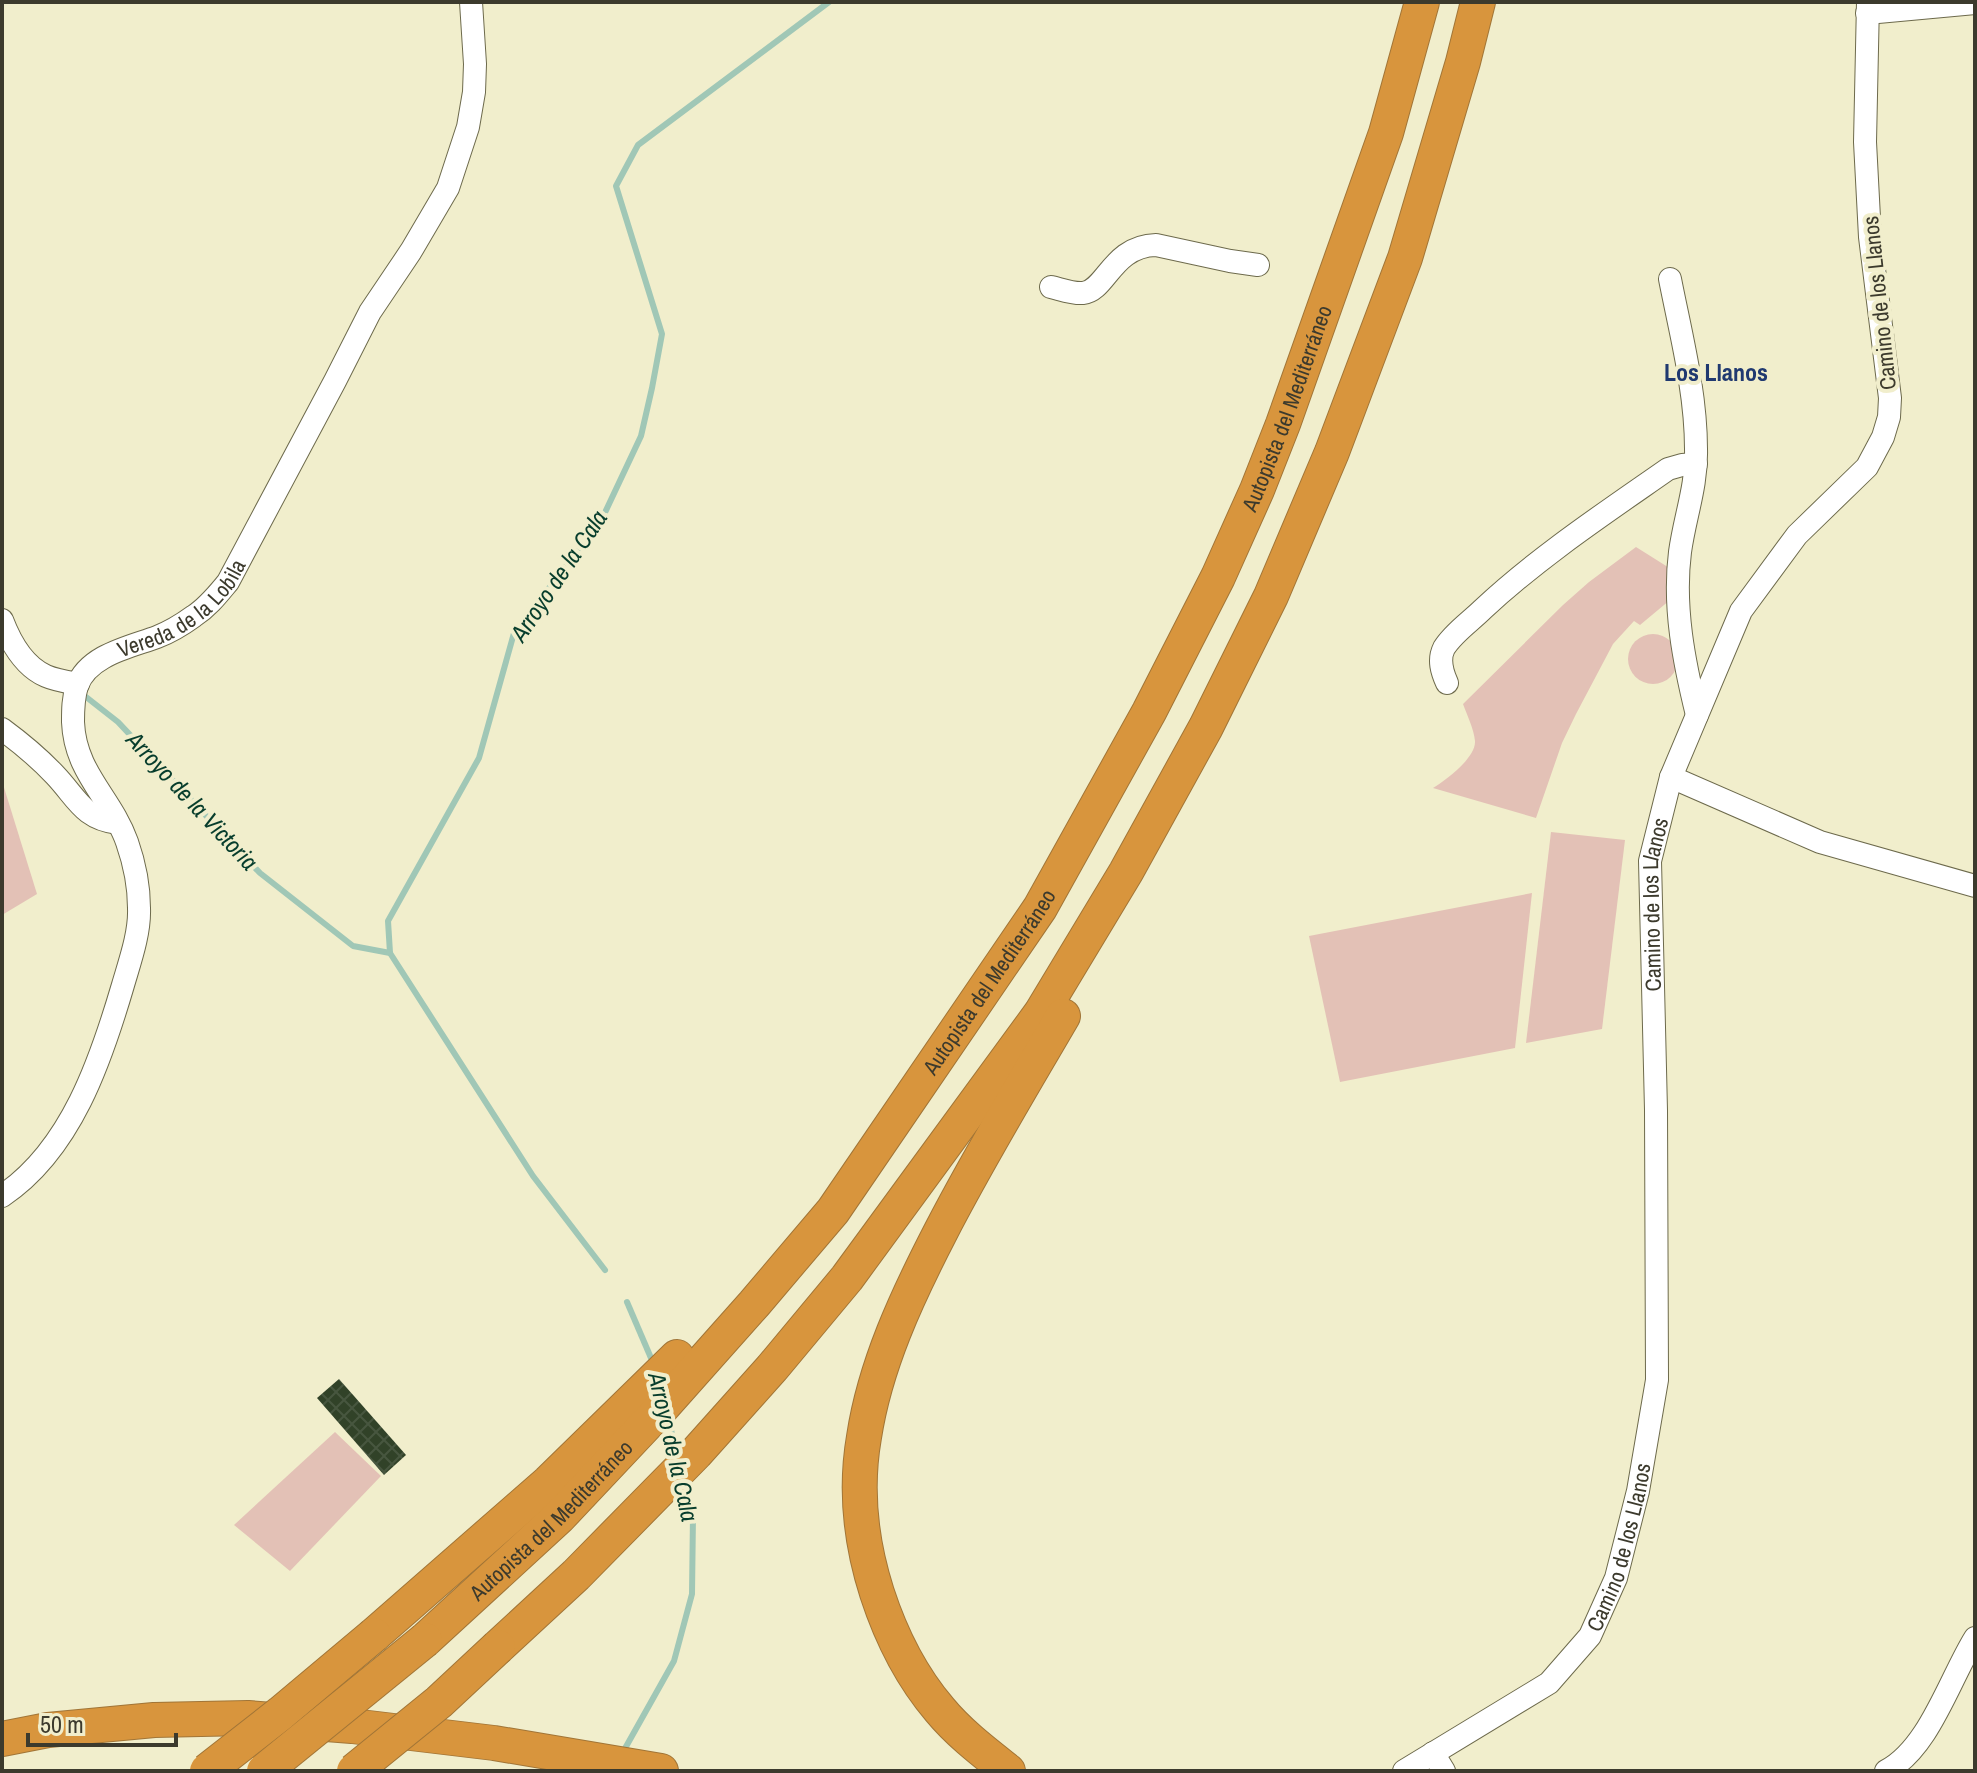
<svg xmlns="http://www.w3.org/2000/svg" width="1977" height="1773" font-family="'Archivo Narrow',sans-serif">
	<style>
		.green { fill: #e3c1b6 }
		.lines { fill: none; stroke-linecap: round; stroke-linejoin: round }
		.stream { stroke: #a0c7b6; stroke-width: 6 }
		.building { fill: url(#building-cross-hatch) }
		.minor-casing { stroke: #6d6a4c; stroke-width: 24 }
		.highway-casing { stroke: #a17537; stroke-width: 36 }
		.minor { stroke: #fff; stroke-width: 22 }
		.highway { stroke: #d8953d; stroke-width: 34 }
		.highway-bridge-casing { stroke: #a17537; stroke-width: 36; stroke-linecap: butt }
		.highway-bridge { stroke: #d8953d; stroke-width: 34 }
		.labels { text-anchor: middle; stroke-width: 8; stroke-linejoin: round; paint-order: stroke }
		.street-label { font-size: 22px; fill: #3c3a2d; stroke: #f1eecc }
		.neighbourhood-label { font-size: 24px; font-weight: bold; fill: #203970; stroke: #f1eecc }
		.water-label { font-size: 24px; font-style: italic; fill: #073d2c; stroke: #f1eecc }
	</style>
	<defs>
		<pattern id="building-cross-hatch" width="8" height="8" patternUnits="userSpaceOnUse" patternTransform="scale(2)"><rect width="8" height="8" fill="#314228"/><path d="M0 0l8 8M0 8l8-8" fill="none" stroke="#47563f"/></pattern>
	</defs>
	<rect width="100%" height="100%" fill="#f1eecc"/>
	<g class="green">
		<path d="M1636 547 1671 569 1670 600 1640 625 1634 621 1613 644 1576 714 1562 743 1536 818 1433 788C1446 780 1476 758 1475 741 1474 729 1467 715 1463 704L1563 605 1589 582Z"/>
		<circle cx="1653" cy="659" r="25"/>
		<polygon points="2,781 37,894 2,915"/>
		<polygon points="1551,832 1625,840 1602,1029 1526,1043"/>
		<polygon points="1532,893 1515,1048 1340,1082 1309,936"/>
		<polygon points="335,1432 381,1476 290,1571 234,1525"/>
	</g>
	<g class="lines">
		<g class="stream">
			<polyline points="81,693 118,722 260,873 353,946 390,953"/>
			<polyline points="605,1270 533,1176 390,953 388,921 479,758 514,633 601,521 641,436 652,388 662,334 616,186 638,145 829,2"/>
			<polyline points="627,1302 654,1365"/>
			<polyline points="668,1418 677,1454"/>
			<polyline points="623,1752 674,1661 692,1594 693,1515 684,1480"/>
		</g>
	</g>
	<polygon class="building" points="339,1379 406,1455 384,1475 317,1398"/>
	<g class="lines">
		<defs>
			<g id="minor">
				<polyline points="1867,13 1975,3"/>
				<path d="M1670 279C1681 335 1696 392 1696 449 1697 486 1685 516 1680 552 1673 607 1684 662 1697 715"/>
				<path d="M1051 287C1060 289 1073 294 1083 293 1106 291 1112 246 1156 245L1230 261 1258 265"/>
				<path d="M2 620C10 641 23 666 46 676 55 680 67 682 78 684"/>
				<path d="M1447 683C1442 672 1438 660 1444 648 1453 633 1471 621 1483 609 1540 556 1605 513 1668 469L1682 465 1696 464"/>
				<path d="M2 729C21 743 39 758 55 775 77 798 83 819 118 823"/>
				<polyline points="1671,777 1820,842 1975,886"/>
				<path id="s1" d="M2 1196C71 1150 101 1060 123 985 130 961 140 933 139 908 139 887 134 862 127 842 111 797 75 773 73 722 73 710 73 698 77 686 88 655 130 647 157 637 170 632 183 624 194 616 208 607 218 594 228 582L335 381 370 312 411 251 448 188 468 127 474 92 475 64 471 2"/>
				<polyline points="1433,1753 1444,1771"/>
				<path id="s2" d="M1404 1771 1549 1683 1590 1636 1616 1578 1638 1491 1657 1380 1656 1110 1650 861 1671 777 1741 611 1797 535 1867 467 1883 437 1889 417 1890 398 1870 237 1865 142 1868 2"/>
				<path d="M1886 1771C1929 1749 1950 1678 1975 1638"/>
			</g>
			<g id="highway">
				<polyline points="374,1635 549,1482 677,1357"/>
				<path id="s3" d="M425 1640 559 1517 657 1413 754 1304 833 1211 1040 908 1149 712 1218 577 1257 490 1283 424 1386 133 1422 2"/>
				<polyline points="498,1647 576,1575 696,1453 772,1368 847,1278 1041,1013 1126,872 1206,727 1271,596 1332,452 1405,258 1463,62 1478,2"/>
				<polyline points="2,1739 48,1730 154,1720 248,1718 352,1726 494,1743 661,1771"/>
				<path d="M1008 1771C984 1752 959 1733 940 1710 910 1675 891 1636 877 1593 861 1543 855 1489 864 1437 875 1365 907 1297 940 1233 978 1159 1021 1088 1063 1016"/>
			</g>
		</defs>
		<use href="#minor" class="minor-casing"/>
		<use href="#highway" class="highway-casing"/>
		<use href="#minor" class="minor"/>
		<use href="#highway" class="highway"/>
		<defs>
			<g id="highway-bridge">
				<polyline points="207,1771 281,1713 374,1635"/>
				<polyline points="264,1771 425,1640"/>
				<polyline points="354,1771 439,1702 498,1647"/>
			</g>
		</defs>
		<use href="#highway-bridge" class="highway-bridge-casing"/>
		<use href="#highway-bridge" class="highway-bridge"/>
	</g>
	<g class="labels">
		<g class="street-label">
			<text transform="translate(1879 303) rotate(-96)" y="8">Camino de los Llanos</text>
			<text dy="8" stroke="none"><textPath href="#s3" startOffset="1518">Autopista del Mediterráneo</textPath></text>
			<text dy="8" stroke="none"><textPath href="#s1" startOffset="698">Vereda de la Lobila</textPath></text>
			<text dy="8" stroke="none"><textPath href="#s2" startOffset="974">Camino de los Llanos</textPath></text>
			<text dy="8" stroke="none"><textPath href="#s3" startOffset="870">Autopista del Mediterráneo</textPath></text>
			<text dy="8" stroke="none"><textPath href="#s3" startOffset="174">Autopista del Mediterráneo</textPath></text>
			<text dy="8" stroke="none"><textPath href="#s2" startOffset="326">Camino de los Llanos</textPath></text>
		</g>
		<g class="neighbourhood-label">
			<text x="1716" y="381">Los Llanos</text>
		</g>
		<g class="water-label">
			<text transform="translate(559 576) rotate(-56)" y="8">Arroyo de la Cala</text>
			<text transform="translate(192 801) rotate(47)" y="8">Arroyo de la Victoria</text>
			<text transform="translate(673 1447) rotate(77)" y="8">Arroyo de la Cala</text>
		</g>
	</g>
	<rect width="1977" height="1773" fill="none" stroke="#3c3a2d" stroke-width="8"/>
	<path d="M28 1733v12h148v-12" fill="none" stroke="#3c3a2d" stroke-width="4"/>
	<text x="40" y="1733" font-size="24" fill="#3c3a2d" stroke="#f1eecc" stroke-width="6" paint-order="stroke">50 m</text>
</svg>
